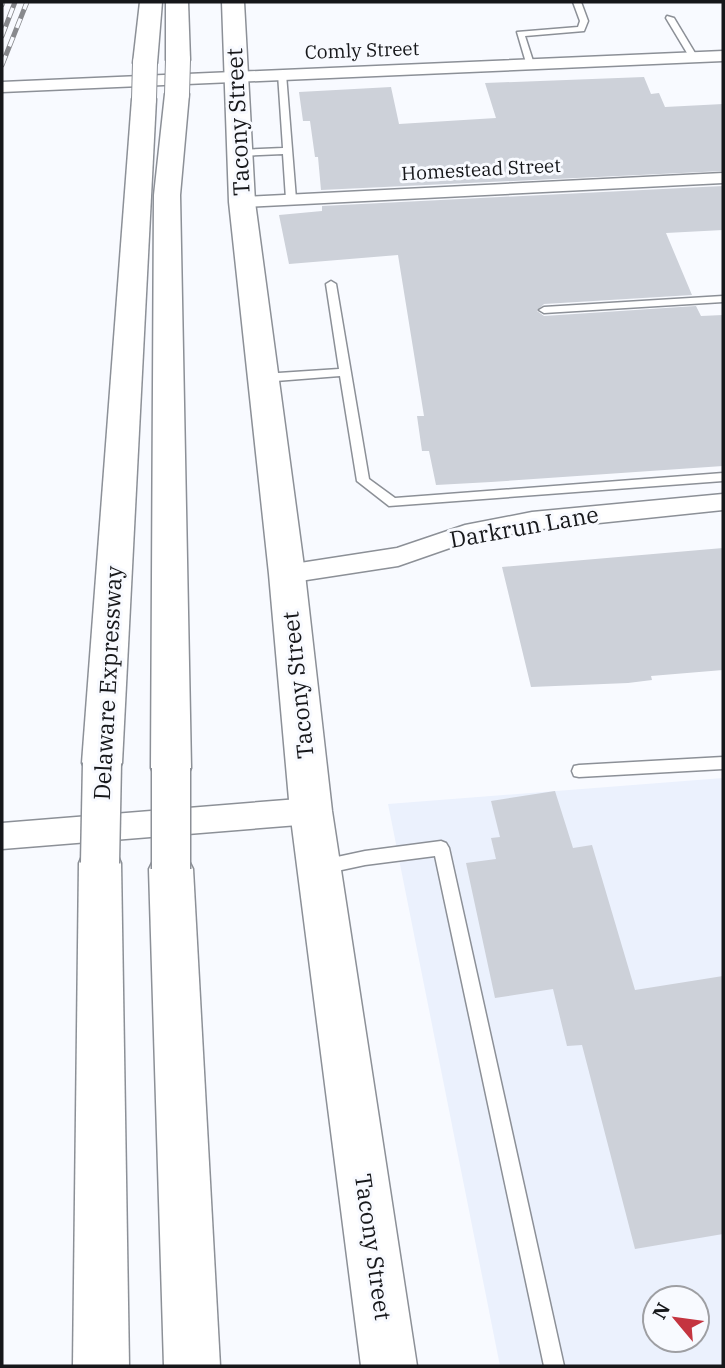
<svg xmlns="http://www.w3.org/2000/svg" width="725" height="1368" font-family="'IBM Plex Serif',serif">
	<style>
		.built { fill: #ebf1fd; fill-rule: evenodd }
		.building { fill: #cdd1d9 }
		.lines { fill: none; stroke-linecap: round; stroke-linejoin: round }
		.lane-casing { stroke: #8c9097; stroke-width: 3 }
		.street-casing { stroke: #8c9097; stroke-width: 3 }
		.primary-casing { stroke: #8c9097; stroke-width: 3 }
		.highway-casing { stroke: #8c9097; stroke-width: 3 }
		.lane { fill: #fff; fill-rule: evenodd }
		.street { fill: #fff; fill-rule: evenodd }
		.primary { fill: #fff; fill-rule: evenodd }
		.highway { fill: #fff; fill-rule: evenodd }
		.rail-casing { stroke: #88898d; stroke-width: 5 }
		.rail { stroke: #f8faff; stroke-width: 3.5; stroke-dasharray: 10; stroke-linecap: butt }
		.highway-bridge-far1-casing { stroke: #8c9097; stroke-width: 26; stroke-linecap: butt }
		.highway-bridge-casing { stroke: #8c9097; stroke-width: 41; stroke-linecap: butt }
		.highway-bridge-far1 { stroke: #fff; stroke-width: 24 }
		.highway-bridge { stroke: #fff; stroke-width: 38 }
		.labels { text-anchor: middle; stroke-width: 6; stroke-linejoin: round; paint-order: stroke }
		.far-street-label { font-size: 19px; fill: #16171a; stroke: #f8faff }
		.street-label { font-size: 23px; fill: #16171a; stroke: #f8faff }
	</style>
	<rect width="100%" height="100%" fill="#f8faff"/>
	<path class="built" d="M723 778V1366H500L388 804ZM655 1298H697V1340H655Z"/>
	<g class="building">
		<polygon points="644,77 651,94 659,93 665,107 723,104 723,171 321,190 318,157 315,157 310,121 303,121 299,92 391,87 399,124 496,118 485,83"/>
		<polygon points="723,186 723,230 666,233 692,295 544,304 537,311 544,316 696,306 701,316 723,315 723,466 491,482 436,485 429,451 422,451 417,416 424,416 398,255 289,264 279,215 322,211 322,206"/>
		<polygon points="723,548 723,670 651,676 652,680 628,683 531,687 502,567"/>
		<polygon points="555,791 573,848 592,845 635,990 723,976 723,1234 635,1249 582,1045 567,1046 553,989 495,998 466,863 496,859 491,838 500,837 491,801"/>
	</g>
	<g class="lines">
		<defs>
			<g id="lane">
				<polygon points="573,2 581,2 588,21 584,31 525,36 534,64 527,66 517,32 578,27 580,21"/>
				<polygon points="667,16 674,18 698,58 697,60 690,58 666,18"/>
				<polygon points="282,71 286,74 296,199 291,202 286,199 283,154 239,156 234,153 239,150 283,148 278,74"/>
				<polygon points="331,281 336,284 369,479 395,498 723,473 723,481 389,506 357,481 340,376 263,382 257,378 263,374 339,369 326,284"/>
				<polygon points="723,296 723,302 544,313 539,310 544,307"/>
				<polygon points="723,757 723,769 579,777 574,776 572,771 574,766 579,765"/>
				<polygon points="441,841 446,843 449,848 564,1366 544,1366 435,856 365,865 323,874 317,872 315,867 317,862 323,860 365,851"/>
			</g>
			<g id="street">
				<polygon points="723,51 723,61 2,92 2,82"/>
				<polygon points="723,173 723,183 242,207 233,202 242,197"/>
				<polygon points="723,494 723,510 532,530 467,542 398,566 287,583 278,581 275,574 278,567 287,565 397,548 465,525 532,512"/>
				<polygon points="311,798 321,802 325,811 321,820 311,824 2,849 2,823"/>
			</g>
			<polygon id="primary" points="222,2 244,2 255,202 305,574 332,811 417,1366 361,1366 290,811 269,574 229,202"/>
			<g id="highway">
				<polygon points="140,2 162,2 157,63 153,68 137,68 133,63"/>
				<polygon points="166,2 188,2 190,60 186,65 170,65 166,60"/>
				<polygon points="177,87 185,89 189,94 180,195 191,768 185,781 171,786 157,781 151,768 154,195 165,94 169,89"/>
				<polygon points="144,92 153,94 156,99 122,763 116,775 102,781 88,775 82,763 132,99 135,94"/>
				<polygon points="100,843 115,849 121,863 129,1366 73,1366 79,863 85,849"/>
				<polygon points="171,849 186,855 193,869 220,1366 164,1366 149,869 156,855"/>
			</g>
		</defs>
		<use href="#lane" class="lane-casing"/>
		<use href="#street" class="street-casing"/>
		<use href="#primary" class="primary-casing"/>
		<use href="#highway" class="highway-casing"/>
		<use href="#lane" class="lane"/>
		<use href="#street" class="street"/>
		<use href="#primary" class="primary"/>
		<use href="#highway" class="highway"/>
		<defs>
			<g id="rail">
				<polyline points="2,5 3,2"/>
				<polyline points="2,36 15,2"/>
				<polyline points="2,65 27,2"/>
			</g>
		</defs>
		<use href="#rail" class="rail-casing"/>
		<use href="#rail" class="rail"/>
		<defs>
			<g id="highway-bridge-far1">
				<polyline points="177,94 178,60"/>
				<polyline points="144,99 145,63"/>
			</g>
			<g id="highway-bridge">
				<polyline points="171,768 171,869"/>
				<polyline points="100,863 102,763"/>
			</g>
		</defs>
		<use href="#highway-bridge-far1" class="highway-bridge-far1-casing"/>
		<use href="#highway-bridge" class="highway-bridge-casing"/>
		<use href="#highway-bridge-far1" class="highway-bridge-far1"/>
		<use href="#highway-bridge" class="highway-bridge"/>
	</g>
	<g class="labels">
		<g class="far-street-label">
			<text transform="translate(362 50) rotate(-2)" y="7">Comly Street</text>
			<text transform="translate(481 169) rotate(-3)" y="7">Homestead Street</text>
		</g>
		<g class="street-label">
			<text transform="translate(238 122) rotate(-93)" y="8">Tacony Street</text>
			<text transform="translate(524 527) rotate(-10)" y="8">Darkrun Lane</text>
			<text transform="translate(108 683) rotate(-87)" y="8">Delaware Expressway</text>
			<text transform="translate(298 685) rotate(-96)" y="8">Tacony Street</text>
			<text transform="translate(373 1247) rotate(82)" y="8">Tacony Street</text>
		</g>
	</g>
	<rect width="725" height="1368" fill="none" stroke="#16171a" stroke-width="7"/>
	<g transform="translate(676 1319) rotate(299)"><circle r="33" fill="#f8faff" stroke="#9e9fa3" stroke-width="2"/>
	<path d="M0-5L12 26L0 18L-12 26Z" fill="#c43440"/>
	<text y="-10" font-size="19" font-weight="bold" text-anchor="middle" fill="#16171a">N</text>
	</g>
</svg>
